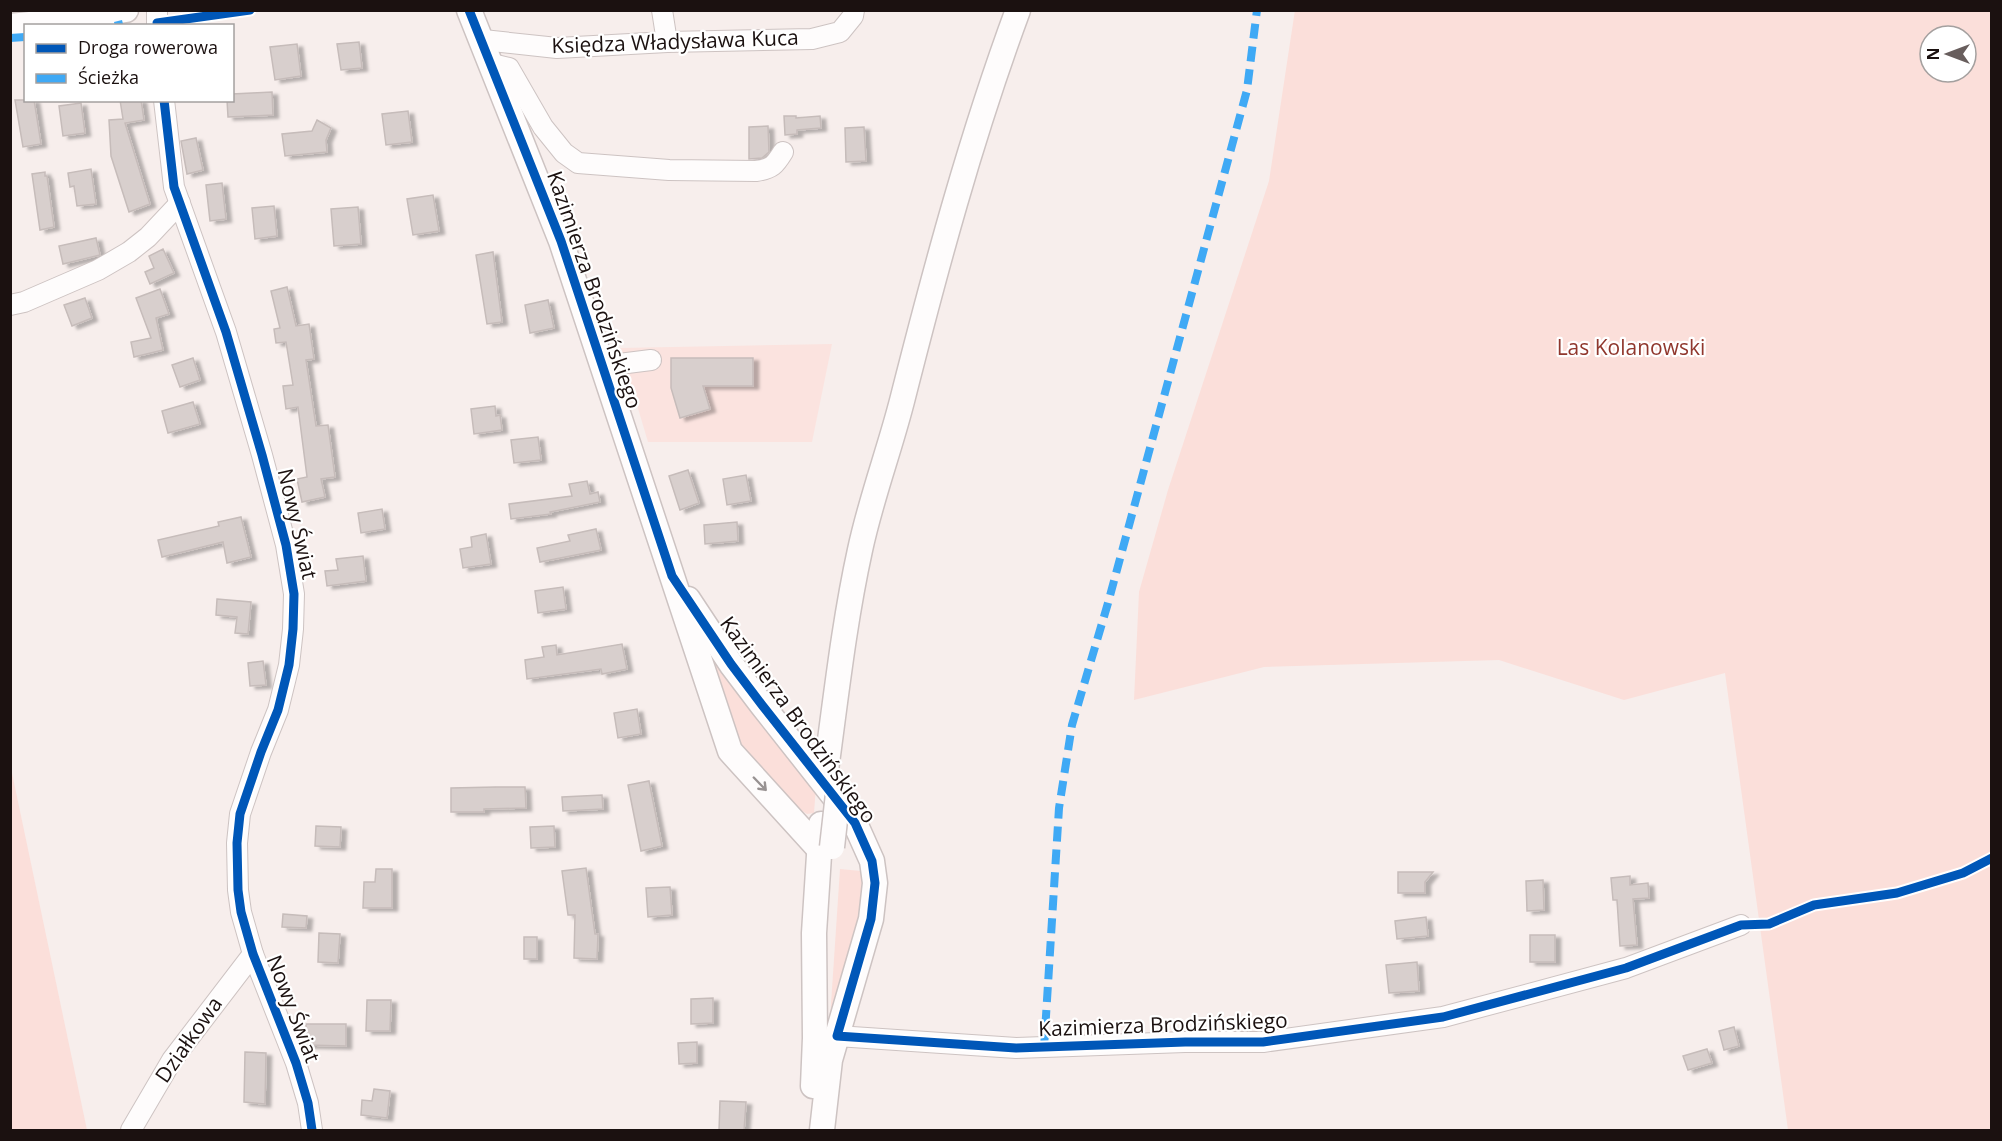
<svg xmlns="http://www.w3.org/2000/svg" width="2002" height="1141" font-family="'Open Sans',sans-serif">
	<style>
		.built { fill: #fbe3df }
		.green { fill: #fbdfda; fill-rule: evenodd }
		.building { fill: #d8cfcd; stroke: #c6bcba; stroke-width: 1.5; filter: url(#shadow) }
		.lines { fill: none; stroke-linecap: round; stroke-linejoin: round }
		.minor-casing { stroke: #cdc3c2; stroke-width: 22 }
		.major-casing { stroke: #cdc3c2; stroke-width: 27 }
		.minor { stroke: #fefcfc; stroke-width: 20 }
		.major { stroke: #fefcfc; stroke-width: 24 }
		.major-bridge-casing { stroke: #cdc3c2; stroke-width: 27; stroke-linecap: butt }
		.major-bridge { stroke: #fefcfc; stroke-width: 24 }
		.quiet { stroke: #3fa9f5; stroke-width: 8; stroke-dasharray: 15 8; stroke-linecap: butt }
		.cycleway-casing { stroke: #fff; stroke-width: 13 }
		.cycleway { stroke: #0057b8; stroke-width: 9 }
		.oneway { stroke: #989292 }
		.labels { text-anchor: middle; stroke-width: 4.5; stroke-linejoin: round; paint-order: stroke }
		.street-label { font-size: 21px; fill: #1b1110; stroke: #fff }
		.park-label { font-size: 21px; fill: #90372d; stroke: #fff }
	</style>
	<defs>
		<filter id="shadow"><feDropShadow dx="5.5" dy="3" stdDeviation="1.5" flood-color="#0004"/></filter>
	</defs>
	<rect width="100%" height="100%" fill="#f7eeec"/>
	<polygon class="built" points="832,344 812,442 648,442 620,348"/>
	<g class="green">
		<path d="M1295 10 1991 11V1130H1788L1725 673 1624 700 1499 660 1264 667 1134 700 1139 592 1168 490 1269 181ZM1930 36H1966V72H1930Z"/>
		<polygon points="699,633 771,736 816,786 814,813 807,814 793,805 739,744"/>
		<polygon points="10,773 12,773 87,1130 11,1130"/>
		<polygon points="840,869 861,871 865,892 862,916 828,1049"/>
	</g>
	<g class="building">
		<polygon points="359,42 362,68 341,70 337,44"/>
		<polygon points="297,44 301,76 275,80 270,47"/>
		<polygon points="272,92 273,115 228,117 227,100 232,100 232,94"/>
		<polygon points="15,100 34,100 41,144 23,147"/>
		<polygon points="120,100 141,100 144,120 125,123 150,204 129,212 111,156 109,120 123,119"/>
		<polygon points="81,103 85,133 63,136 59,106"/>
		<polygon points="408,111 412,142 386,145 382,114"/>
		<polygon points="784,116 796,116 796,118 820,116 821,128 797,130 797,134 785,135"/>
		<polygon points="317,120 331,128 326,140 327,152 285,156 282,134 312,131"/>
		<polygon points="768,126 769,152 762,158 749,159 749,127"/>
		<polygon points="864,127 866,161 846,162 845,128"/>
		<polygon points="196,138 203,170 187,174 181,141"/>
		<polygon points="91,169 96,204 77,206 74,186 70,187 68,173"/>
		<polygon points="45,172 45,176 47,176 54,227 40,230 32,174"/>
		<polygon points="222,183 226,219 210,221 206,185"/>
		<polygon points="433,195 439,231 413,235 407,199"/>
		<polygon points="274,206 277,236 255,239 252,208"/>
		<polygon points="358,207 361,244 334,246 331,209"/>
		<polygon points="96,238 100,255 63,264 59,246"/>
		<polygon points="163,249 174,273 150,284 145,272 154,268 149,256"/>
		<polygon points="493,252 502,322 487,324 476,255"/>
		<polygon points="287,287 296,326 309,324 314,359 306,360 316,426 328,425 335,477 321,479 325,497 302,502 297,479 307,477 298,407 286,409 283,386 293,385 286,342 276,343 274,329 280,328 271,291"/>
		<polygon points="160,289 169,314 156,318 163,350 134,357 131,342 151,338 136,298"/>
		<polygon points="85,298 92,318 72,326 64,305"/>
		<polygon points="548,300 554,328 530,333 525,305"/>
		<polygon points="193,358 200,380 180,387 172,365"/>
		<polygon points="671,358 753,358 753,386 703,386 710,409 680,418 671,388"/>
		<polygon points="193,402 200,424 168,433 162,411"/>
		<polygon points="495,406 496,416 500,415 502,430 474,434 471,409"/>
		<polygon points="538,437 541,460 514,463 511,440"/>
		<polygon points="688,470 699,503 680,510 669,476"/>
		<polygon points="746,475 751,501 727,505 723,479"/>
		<polygon points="587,481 590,494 598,492 600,502 550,512 551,514 511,519 509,504 572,496 569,484"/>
		<polygon points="382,509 385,529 361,533 358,513"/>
		<polygon points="241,517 251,557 227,563 223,542 162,557 158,540 219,526 218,522"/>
		<polygon points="737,522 738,541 705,544 704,525"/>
		<polygon points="596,529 601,550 540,562 537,548 570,541 568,535"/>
		<polygon points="486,534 491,564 463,568 460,549 472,547 471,537"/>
		<polygon points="363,556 366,581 327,586 325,571 338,570 336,559"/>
		<polygon points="563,587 566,609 538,613 535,591"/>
		<polygon points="217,599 251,602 248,634 235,633 237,617 216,615"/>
		<polygon points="622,644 627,669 602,674 601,669 527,679 525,660 544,657 542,647 556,645 557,655"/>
		<polygon points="263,661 266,685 250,686 248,663"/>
		<polygon points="637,709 641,734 618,738 614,713"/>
		<polygon points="649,781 662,846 641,851 628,785"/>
		<polygon points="496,787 525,787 526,808 484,809 484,812 451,812 451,788"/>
		<polygon points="602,795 603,809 563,811 562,797"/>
		<polygon points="316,826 341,827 340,847 315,846"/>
		<polygon points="554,826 555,847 531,848 530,827"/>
		<polygon points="586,868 595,934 598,934 597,959 574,958 575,915 568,915 562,871"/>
		<polygon points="376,869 392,869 392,908 363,908 364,882 375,882"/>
		<polygon points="1398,872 1433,872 1425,882 1425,893 1398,893"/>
		<polygon points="1630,876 1630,885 1648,883 1649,898 1633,899 1637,945 1620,946 1617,900 1613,900 1611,878"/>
		<polygon points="1543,880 1544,910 1527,911 1526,881"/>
		<polygon points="670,887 672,915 648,917 646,888"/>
		<polygon points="283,914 307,916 306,928 282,927"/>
		<polygon points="1426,917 1428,936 1397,939 1395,921"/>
		<polygon points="319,933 340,934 338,963 318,962"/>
		<rect x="1530" y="935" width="25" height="27"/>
		<rect x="524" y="937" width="13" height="22"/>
		<polygon points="1417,962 1419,991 1389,993 1386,965"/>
		<polygon points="713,998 713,1023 691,1024 691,999"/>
		<polygon points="367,1000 391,1000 390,1031 366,1031"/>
		<polygon points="306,1024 346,1024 346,1046 306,1045"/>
		<polygon points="1734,1027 1739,1046 1724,1050 1719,1031"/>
		<polygon points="697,1042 697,1063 679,1064 678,1043"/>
		<polygon points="1707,1049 1712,1063 1688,1070 1683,1056"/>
		<polygon points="245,1052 266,1053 265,1104 244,1102"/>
		<polygon points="374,1089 390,1091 387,1118 361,1115 362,1100 372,1101"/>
		<polygon points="720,1101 746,1102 744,1131 719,1131"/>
	</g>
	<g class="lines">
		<defs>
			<g id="minor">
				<polyline points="662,10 667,42"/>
				<polyline points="157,26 157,10"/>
				<polyline points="483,40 557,48 667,42 812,39 840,32 853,16 854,10"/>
				<path d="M492 64 509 68 543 127 564 153 578 163 669 170 756 171C772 169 775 165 783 152"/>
				<polyline points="164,100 174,187 226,332 262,455 286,545 294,594 293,629 289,665 278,710 261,752 240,814 237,843 238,890 241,912 253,954 296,1063 308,1103 312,1130"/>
				<polyline points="10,305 24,302 98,270 129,252 148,237 180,203"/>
				<polyline points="603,366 651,360"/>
				<polyline points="837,1036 1016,1048 1185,1042 1263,1042 1443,1017 1626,968 1741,925"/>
				<polyline points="131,1130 172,1060 253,954"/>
			</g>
			<g id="major">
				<polyline points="469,10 561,241 730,751 819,849"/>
				<polyline points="10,26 50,22 126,10"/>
				<polyline points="688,599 731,664 762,705 855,823 872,861 875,883 871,919 830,1060 822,1130"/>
				<path d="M826 770C836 697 844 623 860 550 871 498 890 449 903 397 936 267 971 137 1018 10"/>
				<polyline points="813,1086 815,1038 814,933 821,824"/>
			</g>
		</defs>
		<use href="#minor" class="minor-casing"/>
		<use href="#major" class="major-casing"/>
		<use href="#minor" class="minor"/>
		<use href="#major" class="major"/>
		<defs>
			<polyline id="major-bridge" points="832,847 839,785"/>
		</defs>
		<use href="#major-bridge" class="major-bridge-casing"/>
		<use href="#major-bridge" class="major-bridge"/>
		<g class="quiet">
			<polyline points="115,26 123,24"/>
			<polyline points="10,38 26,37"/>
			<polyline points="1044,1048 1059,808 1072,725 1108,603 1247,90 1257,10"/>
		</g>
		<defs>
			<g id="cycleway">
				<polyline points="469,10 561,241 672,576 731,664 762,705 855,823 872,861 875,883 871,919 837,1036 1016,1048 1185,1042 1263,1042 1443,1017 1626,968 1741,925 1769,924 1814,905 1897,893 1963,873 1992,858"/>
				<polyline points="157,23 250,10"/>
				<polyline points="164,100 174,187 226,332 262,455 286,545 294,594 293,629 289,665 278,710 261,752 240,814 237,843 238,890 241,912 253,954 296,1063 308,1103 312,1130"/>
			</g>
		</defs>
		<use href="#cycleway" class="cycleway-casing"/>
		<use href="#cycleway" class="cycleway"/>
	</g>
	<defs><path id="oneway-shaft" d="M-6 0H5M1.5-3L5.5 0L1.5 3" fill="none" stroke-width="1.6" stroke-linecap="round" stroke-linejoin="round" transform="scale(1.5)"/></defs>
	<use class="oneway" href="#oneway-shaft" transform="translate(760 784) rotate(46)"/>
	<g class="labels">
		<g class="street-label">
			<text transform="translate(675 42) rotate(-2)" y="7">Księdza Władysława Kuca</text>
			<text transform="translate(594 290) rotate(71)" y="7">Kazimierza Brodzińskiego</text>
			<text transform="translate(297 524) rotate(77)" y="7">Nowy Świat</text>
			<text transform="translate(798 720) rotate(54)" y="7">Kazimierza Brodzińskiego</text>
			<text transform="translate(293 1009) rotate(69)" y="7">Nowy Świat</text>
			<text transform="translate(1163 1025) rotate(-2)" y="7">Kazimierza Brodzińskiego</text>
			<text transform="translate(189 1040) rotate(-55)" y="7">Działkowa</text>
		</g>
		<g class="park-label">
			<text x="1631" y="355">Las Kolanowski</text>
		</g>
	</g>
	<rect width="2002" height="1141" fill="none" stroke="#1b1110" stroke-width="24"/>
	<rect x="24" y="24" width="210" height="78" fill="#ffffff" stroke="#a4a09f" stroke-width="1.5"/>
	<rect x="36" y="44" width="30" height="9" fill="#0057b8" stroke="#a4a09f" stroke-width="1.5"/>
	<text x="78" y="54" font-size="18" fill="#1b1110">Droga rowerowa</text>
	<rect x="36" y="74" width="30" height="9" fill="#3fa9f5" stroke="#a4a09f" stroke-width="1.5"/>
	<text x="78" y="84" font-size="18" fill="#1b1110">Ścieżka</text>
	<g transform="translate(1948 54) rotate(270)"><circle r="28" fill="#ffffff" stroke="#a4a09f" stroke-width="1.5"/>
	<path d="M0-4.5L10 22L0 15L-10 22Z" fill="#685e5d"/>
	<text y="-9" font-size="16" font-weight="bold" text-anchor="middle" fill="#1b1110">N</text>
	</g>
</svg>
